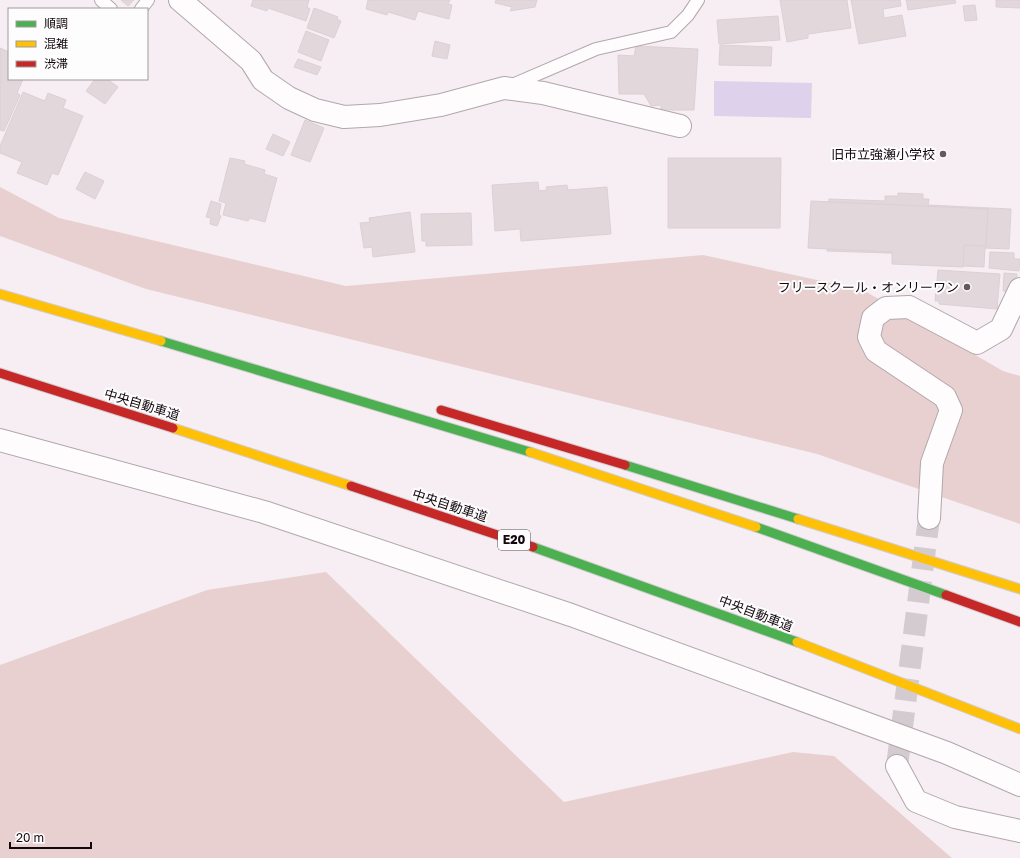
<svg xmlns="http://www.w3.org/2000/svg" width="1020" height="858" font-family="'Golos Text','Noto Sans JP',sans-serif">
	<style>
		.green { fill: #e9d0d0 }
		.water { fill: #ddd1eb }
		.building { fill: #e2d7da; stroke: #dcd0d4 }
		.lines { fill: none; stroke-linecap: round; stroke-linejoin: round }
		.street-tunnel { stroke: #d4cbd1; stroke-width: 22; stroke-dasharray: 22 11; stroke-linecap: butt }
		.lane-casing { stroke: #b1a7ad; stroke-width: 14 }
		.street-casing { stroke: #b1a7ad; stroke-width: 24 }
		.fast-casing { stroke: #d1ccd0; stroke-width: 11 }
		.slow-casing { stroke: #d1ccd0; stroke-width: 11 }
		.jam-casing { stroke: #d1ccd0; stroke-width: 11 }
		.lane { stroke: #fefcfd; stroke-width: 12 }
		.street { stroke: #fefcfd; stroke-width: 22 }
		.fast { stroke: #4caf50; stroke-width: 9 }
		.slow { stroke: #ffc107; stroke-width: 9 }
		.jam { stroke: #c62828; stroke-width: 9 }
		.poi-dot { fill: #62585e; stroke: #fdfdfd; stroke-width: 1.5 }
		.labels { text-anchor: middle; stroke-width: 4; stroke-linejoin: round; paint-order: stroke }
		.shield { fill: #fdfdfd; stroke: #595156; stroke-width: 1 }
		.shield-label { font-size: 12px; font-weight: bold; fill: #13070e }
		.poi-label { font-size: 13px; fill: #13070e; stroke: #fdfdfd; text-anchor: end }
		.street-label { font-size: 13px; fill: #13070e; stroke: #fdfdfd }
	</style>
	<rect width="100%" height="100%" fill="#f6eef3"/>
	<g class="green">
		<polygon points="0,187 59,218 346,286 703,255 863,290 1003,371 1020,376 1020,524 817,454 146,289 0,236"/>
		<polygon points="326,572 564,802 793,752 834,756 952,858 0,858 0,665 207,590"/>
	</g>
	<polygon class="water" points="714,81 812,83 811,118 714,116"/>
	<g class="building">
		<polygon points="121,0 134,0 128,6"/>
		<polygon points="253,0 309,0 307,7 310,9 306,21 268,8 267,11 251,6"/>
		<polygon points="368,0 450,0 448,4 452,5 449,19 418,11 415,20 388,12 387,15 366,9"/>
		<polygon points="496,0 537,0 535,7 510,11 512,7 495,3"/>
		<polygon points="780,0 847,0 851,28 808,34 808,38 787,42"/>
		<polygon points="851,0 900,0 901,6 883,9 884,18 902,15 906,36 859,44"/>
		<polygon points="906,0 955,0 956,3 908,10"/>
		<polygon points="996,0 1020,0 1020,8 996,7"/>
		<polygon points="975,5 977,20 965,21 963,6"/>
		<polygon points="314,8 338,17 337,19 341,21 334,38 307,28"/>
		<polygon points="778,16 780,40 719,44 717,20"/>
		<polygon points="306,31 329,40 321,61 298,52"/>
		<polygon points="435,41 450,45 447,59 432,56"/>
		<polygon points="720,45 772,47 771,66 719,65"/>
		<polygon points="636,46 698,49 694,110 661,110 661,105 651,106 644,94 619,94 618,55 634,56"/>
		<polygon points="0,48 9,52 9,79 23,79 17,93 20,95 4,131 0,130"/>
		<polygon points="298,59 321,67 317,75 294,67"/>
		<polygon points="95,79 107,79 118,87 105,104 86,91"/>
		<polygon points="23,92 45,101 48,93 66,100 63,108 83,116 58,175 52,173 47,185 17,173 22,162 0,153 0,146"/>
		<polygon points="305,120 324,128 310,162 291,155"/>
		<polygon points="273,134 290,142 283,156 266,149"/>
		<polygon points="230,158 245,161 244,164 265,170 264,174 277,178 265,222 250,218 248,221 223,215 226,203 219,201"/>
		<polygon points="668,158 781,158 780,228 668,228"/>
		<polygon points="85,172 104,181 95,199 76,189"/>
		<polygon points="538,182 539,191 547,190 546,187 567,185 568,190 607,187 611,234 521,241 520,229 495,231 492,185"/>
		<polygon points="898,193 923,194 923,199 929,199 928,205 1011,209 1009,249 985,248 984,267 917,264 918,254 827,251 829,199 885,201 885,196 898,196"/>
		<polygon points="211,201 221,204 219,215 221,216 217,226 210,224 211,218 206,217"/>
		<polygon points="811,201 988,209 986,246 964,245 963,267 892,264 892,252 808,248"/>
		<polygon points="410,212 415,252 373,257 372,247 364,248 360,223 370,222 369,218"/>
		<polygon points="471,213 472,245 426,246 426,241 422,241 421,214"/>
		<polygon points="990,252 1014,253 1014,259 1020,259 1019,271 989,268"/>
		<polygon points="938,270 1000,274 997,309 939,304 939,301 935,301"/>
		<polygon points="1004,273 1017,274 1015,292 1003,291"/>
	</g>
	<g class="lines">
		<polyline class="street-tunnel" points="897,766 929,518"/>
		<defs>
			<g id="lane">
				<polyline points="101,0 111,9"/>
				<polyline points="141,9 148,0"/>
				<polyline points="510,86 596,49 671,32 688,15 698,0"/>
			</g>
			<g id="street">
				<polyline points="180,0 251,61 263,80 289,98 315,110 344,117 380,115 441,105 504,88 543,93 680,126"/>
				<polyline points="0,440 264,512 571,615 947,753 1020,785"/>
				<polyline points="929,518 932,463 951,410 945,397 876,351 869,337 873,318 886,308 909,307 977,343 1001,329 1020,289"/>
				<polyline points="897,766 916,801 955,817 1020,831"/>
			</g>
			<g id="fast">
				<polyline points="161,341 530,452"/>
				<polyline points="625,465 798,519"/>
				<polyline points="756,527 946,595"/>
				<polyline points="533,547 797,642"/>
			</g>
			<g id="slow">
				<polyline points="0,294 161,341"/>
				<polyline points="173,428 351,486"/>
				<polyline points="530,452 756,527"/>
				<polyline points="798,519 1020,589"/>
				<polyline points="797,642 1020,729"/>
			</g>
			<g id="jam">
				<polyline points="0,373 173,428"/>
				<polyline points="441,410 625,465"/>
				<polyline points="351,486 533,547"/>
				<polyline points="946,595 1020,622"/>
			</g>
		</defs>
		<use href="#lane" class="lane-casing"/>
		<use href="#street" class="street-casing"/>
		<use href="#fast" class="fast-casing"/>
		<use href="#slow" class="slow-casing"/>
		<use href="#jam" class="jam-casing"/>
		<use href="#lane" class="lane"/>
		<use href="#street" class="street"/>
		<use href="#fast" class="fast"/>
		<use href="#slow" class="slow"/>
		<use href="#jam" class="jam"/>
	</g>
	<g class="poi-dot">
		<circle cx="943" cy="154" r="4"/>
		<circle cx="967" cy="287" r="4"/>
	</g>
	<g class="labels">
		<rect class="shield" x="498" y="530" width="32" height="20" rx="3"/>
		<g class="shield-label">
			<text x="514" y="544">E20</text>
		</g>
		<g class="poi-label">
			<text x="935" y="159">旧市立強瀬小学校</text>
			<text x="959" y="292">フリースクール・オンリーワン</text>
		</g>
		<g class="street-label">
			<text transform="translate(142 404) rotate(17)" y="5">中央自動車道</text>
			<text transform="translate(450 505) rotate(18)" y="5">中央自動車道</text>
			<text transform="translate(756 613) rotate(21)" y="5">中央自動車道</text>
		</g>
	</g>
	<rect x="8" y="8" width="140" height="72" fill="#fdfdfd" stroke="#9f9b9d"/>
	<rect x="16" y="21" width="20" height="6" fill="#4caf50" stroke="#9f9b9d"/>
	<text x="44" y="28" font-size="12" fill="#13070e">順調</text>
	<rect x="16" y="41" width="20" height="6" fill="#ffc107" stroke="#9f9b9d"/>
	<text x="44" y="48" font-size="12" fill="#13070e">混雑</text>
	<rect x="16" y="61" width="20" height="6" fill="#c62828" stroke="#9f9b9d"/>
	<text x="44" y="68" font-size="12" fill="#13070e">渋滞</text>
	<path d="M10 842v6h81v-6" fill="none" stroke="#13070e" stroke-width="2"/>
	<text x="16" y="842" font-size="12" fill="#13070e" stroke="#fdfdfd" stroke-width="3" paint-order="stroke">20 m</text>
</svg>
